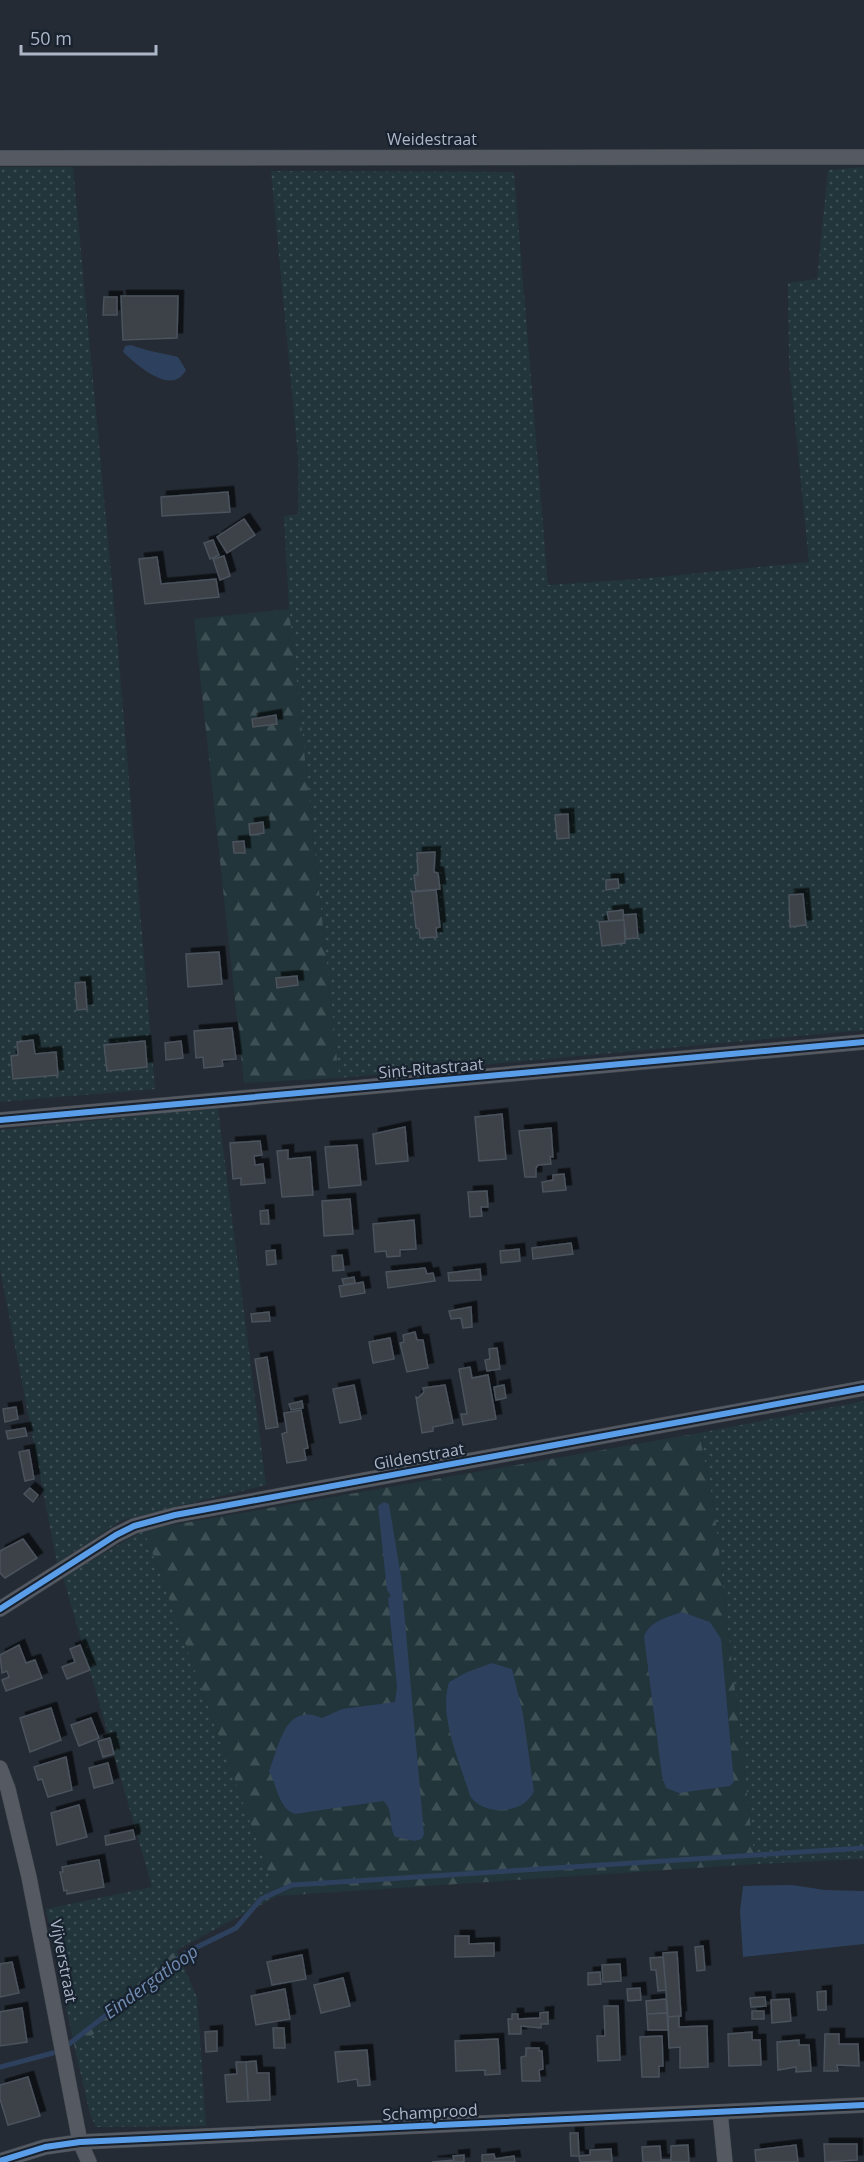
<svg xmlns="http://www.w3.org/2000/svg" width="864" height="2162" font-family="'Open Sans',sans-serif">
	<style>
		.grass { fill: url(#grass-dots) }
		.forest { fill: url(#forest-firs) }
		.water { fill: #2d405d }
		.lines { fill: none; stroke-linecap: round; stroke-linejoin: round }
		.stream { stroke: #2d405d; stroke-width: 5 }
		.building { fill: #3c424a; stroke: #4b525c; stroke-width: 1.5; filter: url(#shadow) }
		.street-casing { stroke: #41464d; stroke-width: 16 }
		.street { stroke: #545962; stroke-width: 15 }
		.cycleway-casing { stroke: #18212e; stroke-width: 10 }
		.cycleway { stroke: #5a9eea; stroke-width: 6 }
		.labels { text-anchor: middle; stroke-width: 4.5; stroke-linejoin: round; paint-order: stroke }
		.street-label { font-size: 16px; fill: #acb6c7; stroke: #18212e }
		.water-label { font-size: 18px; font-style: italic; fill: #718cb2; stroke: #18212e }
	</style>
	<defs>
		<pattern id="grass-dots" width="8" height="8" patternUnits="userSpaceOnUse" patternTransform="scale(1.5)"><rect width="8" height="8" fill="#21353a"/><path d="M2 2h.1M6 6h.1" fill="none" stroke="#3f5055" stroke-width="1.8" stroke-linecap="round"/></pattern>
		<pattern id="forest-firs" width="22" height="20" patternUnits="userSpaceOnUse" patternTransform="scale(1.5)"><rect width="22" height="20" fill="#21353a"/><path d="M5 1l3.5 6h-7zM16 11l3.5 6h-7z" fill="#3f5055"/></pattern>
		<filter id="shadow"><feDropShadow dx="5.5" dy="-5.5" stdDeviation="0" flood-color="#0009"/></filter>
	</defs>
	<rect width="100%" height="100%" fill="#242b34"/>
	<g class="grass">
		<polygon points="0,167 73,167 116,626 155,1089 0,1102"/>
		<polygon points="864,167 864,1030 339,1078 289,609 284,516 298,514 298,456 271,171 514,172 548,585 640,579 809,562 789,363 788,283 817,279 828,170"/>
		<polygon points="218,1108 266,1485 122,1520 57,1563 0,1269 0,1130"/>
		<polygon points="864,1401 864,1859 755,1864 714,1507 699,1433"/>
		<polygon points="144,1530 277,1896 177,1950 71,2030 46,1909 152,1887 63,1577"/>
		<polygon points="182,1963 197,1997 206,2126 96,2127 90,2114 75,2049"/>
	</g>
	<g class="forest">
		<polygon points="289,609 339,1078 244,1083 194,619"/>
		<polygon points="699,1433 714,1507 755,1864 277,1896 144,1530"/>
		<polygon points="177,1950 182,1963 75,2049 71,2030"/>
	</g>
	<g class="water">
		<path d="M131 345C146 351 162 353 178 357L186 370C172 397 137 365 123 352L125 346Z"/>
		<path d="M384 1502 389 1504 401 1576 424 1834 422 1839 415 1841 395 1837C388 1825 394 1809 383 1801L295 1814C278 1808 277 1785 269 1771 280 1744 285 1702 322 1718L342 1709 395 1702 397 1687 388 1598 391 1596 387 1590 378 1506Z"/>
		<path d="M682 1612 710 1622 721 1639 734 1782 730 1786 679 1793 666 1788 662 1776 644 1637C649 1621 668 1617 682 1612Z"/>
		<path d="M492 1663 512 1669 523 1714 534 1791C525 1814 484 1817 470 1796 460 1762 438 1717 449 1682L467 1672Z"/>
		<polygon points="792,1885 825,1890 864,1891 864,1944 743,1957 740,1911 743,1886"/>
	</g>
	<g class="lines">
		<g class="stream">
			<polyline points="69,2044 187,1952 236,1928 261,1899 292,1885 864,1848"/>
			<polyline points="0,2067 53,2053"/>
		</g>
	</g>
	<g class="building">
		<polygon points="121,296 178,296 177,338 123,340"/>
		<polygon points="104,297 117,297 117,315 103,315"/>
		<polygon points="228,492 230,512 162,516 161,497"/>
		<polygon points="244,519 255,535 227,553 217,537"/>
		<polygon points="213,540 219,555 210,559 204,543"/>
		<polygon points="224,556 230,576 220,580 213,559"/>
		<polygon points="157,557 161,584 216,579 219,597 145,604 139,559"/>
		<polygon points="276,715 277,724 253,727 252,719"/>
		<polygon points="568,814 569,838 557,839 555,815"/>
		<polygon points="263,822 264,833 250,835 249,824"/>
		<polygon points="244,841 245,853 234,853 233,842"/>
		<polygon points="435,852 434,872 438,873 440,889 416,891 414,875 418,875 417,853"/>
		<polygon points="618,879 619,888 606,890 606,880"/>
		<polygon points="436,890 440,927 436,928 437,937 420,938 419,929 416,928 412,892"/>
		<polygon points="803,894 806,925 790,927 789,895"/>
		<polygon points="623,910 624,920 609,921 607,912"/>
		<polygon points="636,914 638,938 626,939 623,915"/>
		<polygon points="624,920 625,943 602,946 599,922"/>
		<polygon points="219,952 222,984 188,987 186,954"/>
		<polygon points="297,976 298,985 277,988 276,978"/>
		<polygon points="85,982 87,1009 77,1010 75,983"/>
		<polygon points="232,1028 236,1059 222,1060 223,1066 204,1068 203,1057 196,1058 194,1031"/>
		<polygon points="33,1040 35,1054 56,1052 58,1075 13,1079 11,1056 18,1055 17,1042"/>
		<polygon points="145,1041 147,1067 107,1071 104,1045"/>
		<polygon points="181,1041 183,1058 166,1060 165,1043"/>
		<polygon points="502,1114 506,1159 479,1161 475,1117"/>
		<polygon points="405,1127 408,1161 376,1164 373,1134"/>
		<polygon points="551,1128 553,1157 550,1157 551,1164 538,1165 536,1168 536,1177 525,1177 519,1131"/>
		<polygon points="260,1141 262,1155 254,1156 255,1165 263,1164 265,1183 241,1185 241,1178 233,1179 230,1143"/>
		<polygon points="357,1145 361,1185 329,1188 325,1147"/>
		<polygon points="288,1150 288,1159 310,1157 313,1195 282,1197 277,1151"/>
		<polygon points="564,1174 566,1190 543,1192 542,1182 553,1180 553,1175"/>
		<polygon points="487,1191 488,1207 481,1207 482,1216 470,1217 468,1192"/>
		<polygon points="350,1199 353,1234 324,1236 322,1201"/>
		<polygon points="268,1210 269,1224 261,1224 260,1211"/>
		<polygon points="414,1220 416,1249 400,1250 400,1256 387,1257 386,1251 375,1252 373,1224"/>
		<polygon points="571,1243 573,1254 533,1259 532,1248"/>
		<polygon points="519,1249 520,1261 501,1263 500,1251"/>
		<polygon points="275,1250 276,1264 267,1265 266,1251"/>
		<polygon points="342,1255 344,1270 333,1271 332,1256"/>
		<polygon points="425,1268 427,1274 433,1273 435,1281 388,1288 386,1272"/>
		<polygon points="480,1269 481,1280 449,1281 448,1273"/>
		<polygon points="354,1277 355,1283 344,1285 342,1279"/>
		<polygon points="363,1282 365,1293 341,1297 339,1286"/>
		<polygon points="471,1307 472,1327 463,1328 461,1318 451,1319 449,1311"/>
		<polygon points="269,1312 270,1321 252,1322 251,1314"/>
		<polygon points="415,1332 417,1340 423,1340 428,1368 407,1372 400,1343 404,1342 403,1335"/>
		<polygon points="390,1338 394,1359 373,1363 369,1342"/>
		<polygon points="497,1348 500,1369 487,1371 485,1360 490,1359 489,1349"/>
		<polygon points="267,1357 278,1427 266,1429 255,1359"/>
		<polygon points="470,1367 472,1378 488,1375 496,1419 463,1425 461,1414 467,1414 459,1369"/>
		<polygon points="354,1385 361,1419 340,1423 333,1389"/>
		<polygon points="445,1385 453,1423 433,1427 433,1431 422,1433 416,1397 418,1398 424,1392 423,1388"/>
		<polygon points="504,1385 506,1398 496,1400 494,1387"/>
		<polygon points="302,1401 303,1408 291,1410 289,1404"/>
		<polygon points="16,1407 18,1419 5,1422 3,1409"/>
		<polygon points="301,1410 308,1448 304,1449 306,1460 287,1463 282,1434 287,1432 284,1413"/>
		<polygon points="25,1428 27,1436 8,1439 6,1431"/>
		<polygon points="29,1450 34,1479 25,1481 19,1452"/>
		<polygon points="30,1488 38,1495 33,1502 24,1494"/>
		<polygon points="23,1539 37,1558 5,1578 0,1573 0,1551"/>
		<polygon points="19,1645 26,1663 35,1660 42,1678 6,1691 2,1680 9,1677 7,1671 2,1673 0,1655"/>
		<polygon points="80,1645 90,1670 67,1679 62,1667 75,1662 70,1649"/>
		<polygon points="51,1708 61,1740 30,1752 20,1718"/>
		<polygon points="91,1718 99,1738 79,1746 71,1725"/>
		<polygon points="110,1738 114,1754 103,1757 98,1741"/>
		<polygon points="66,1757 72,1790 48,1797 42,1779 38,1780 34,1767"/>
		<polygon points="108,1763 113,1783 94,1788 89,1768"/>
		<polygon points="79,1805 87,1837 57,1845 51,1813"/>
		<polygon points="133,1830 135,1839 106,1845 105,1836"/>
		<polygon points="99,1860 104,1887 67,1894 67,1890 64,1891 60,1872 63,1872 62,1867"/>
		<polygon points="455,1936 469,1936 469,1944 494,1943 494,1956 455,1957"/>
		<polygon points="703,1946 705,1970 697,1971 695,1947"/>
		<polygon points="677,1952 681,2016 668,2017 663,1953"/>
		<polygon points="302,1955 306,1979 272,1985 267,1962"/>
		<polygon points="663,1957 666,1990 658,1991 656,1970 651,1970 650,1958"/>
		<polygon points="12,1962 19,1993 0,1997 0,1964"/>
		<polygon points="620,1964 621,1981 603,1982 602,1965"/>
		<polygon points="600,1972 601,1984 588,1985 588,1973"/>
		<polygon points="343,1978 350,2006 321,2013 314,1985"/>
		<polygon points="640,1988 641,2000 628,2001 627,1989"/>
		<polygon points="285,1989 290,2019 256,2025 251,1996"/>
		<polygon points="826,1991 826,2010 818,2010 817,1992"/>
		<polygon points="765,1997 766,2006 751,2007 750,1998"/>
		<polygon points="666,1999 667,2013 647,2014 646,2001"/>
		<polygon points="789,1999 791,2021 772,2023 771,2000"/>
		<polygon points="604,2006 618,2006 620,2060 598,2061 597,2036 605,2036"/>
		<polygon points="22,2008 27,2042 0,2046 0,2012"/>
		<rect x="752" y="2011" width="12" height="8"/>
		<polygon points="548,2012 548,2024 541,2024 541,2028 521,2026 521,2034 509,2034 508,2019 512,2019 512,2014 518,2014 518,2019 540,2018 540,2013"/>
		<polygon points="667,2013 668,2030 648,2030 647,2014"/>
		<polygon points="679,2016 679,2027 707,2026 708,2067 680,2068 680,2047 669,2048 668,2017"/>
		<polygon points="273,2028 284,2028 285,2048 274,2048"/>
		<polygon points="217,2031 217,2051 206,2052 205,2032"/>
		<polygon points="752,2032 752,2040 760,2040 761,2065 729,2066 728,2034"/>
		<polygon points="825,2034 839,2034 839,2044 858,2044 859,2066 837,2065 838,2071 824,2071"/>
		<polygon points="662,2036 663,2066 659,2066 659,2077 642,2077 640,2037"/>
		<polygon points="498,2039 500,2074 485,2075 485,2070 456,2071 455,2041"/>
		<polygon points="799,2040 799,2045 809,2045 811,2071 796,2072 796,2067 778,2070 777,2042"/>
		<polygon points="526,2048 539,2048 539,2051 542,2051 543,2069 539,2070 540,2081 522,2081 521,2057 526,2056"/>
		<polygon points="367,2050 370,2085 358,2086 357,2079 338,2082 335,2052"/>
		<polygon points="256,2061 257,2073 269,2073 270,2100 248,2101 246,2062"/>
		<polygon points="236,2062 246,2062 248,2101 227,2102 225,2075 237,2074"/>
		<polygon points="28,2077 40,2116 8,2125 0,2099 0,2085"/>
		<polygon points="570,2133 578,2133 579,2156 571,2156"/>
		<polygon points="824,2144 857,2144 857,2160 825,2162"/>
		<polygon points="688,2145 689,2162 643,2162 642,2147 660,2146 661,2160 671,2160 671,2146"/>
		<polygon points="796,2145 798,2162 756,2162 755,2150"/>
		<polygon points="611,2149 612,2161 580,2162 579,2156 590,2155 590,2150"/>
		<polygon points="494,2154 495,2159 514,2156 515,2162 482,2162 482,2155"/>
		<polygon points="464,2155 464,2162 432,2162 454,2160 453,2156"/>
	</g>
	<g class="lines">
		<defs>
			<g id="street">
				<polyline points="0,158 864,157"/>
				<polyline points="0,1120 864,1042"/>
				<polyline points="0,1609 116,1535 134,1526 175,1515 864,1388"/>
				<polyline points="0,1768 8,1789 29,1877 80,2142 89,2162"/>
				<polyline points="720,2112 725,2162"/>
				<polyline points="0,2161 45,2147 80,2142 864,2105"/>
			</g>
		</defs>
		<use href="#street" class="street-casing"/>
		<use href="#street" class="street"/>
		<defs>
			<g id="cycleway">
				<polyline points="0,1120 864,1042"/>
				<polyline points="0,1609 116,1535 134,1526 175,1515 864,1388"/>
				<polyline points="0,2161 45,2147 80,2142 864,2105"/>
			</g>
		</defs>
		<use href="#cycleway" class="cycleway-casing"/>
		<use href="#cycleway" class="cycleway"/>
	</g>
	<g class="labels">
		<g class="street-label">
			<text x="432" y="145">Weidestraat</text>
			<text transform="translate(431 1068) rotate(-5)" y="6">Sint-Ritastraat</text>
			<text transform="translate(419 1456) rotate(-10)" y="6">Gildenstraat</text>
			<text transform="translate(64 1961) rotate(79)" y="6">Vijverstraat</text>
			<text transform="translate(430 2112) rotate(-3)" y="6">Schamprood</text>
		</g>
		<g class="water-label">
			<text transform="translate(151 1982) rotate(-36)" y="6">Eindergatloop</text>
		</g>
	</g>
	<path d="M21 45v9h135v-9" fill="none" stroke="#acb6c7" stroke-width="3"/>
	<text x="30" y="45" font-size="18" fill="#acb6c7" stroke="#18212e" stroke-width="4.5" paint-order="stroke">50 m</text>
</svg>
